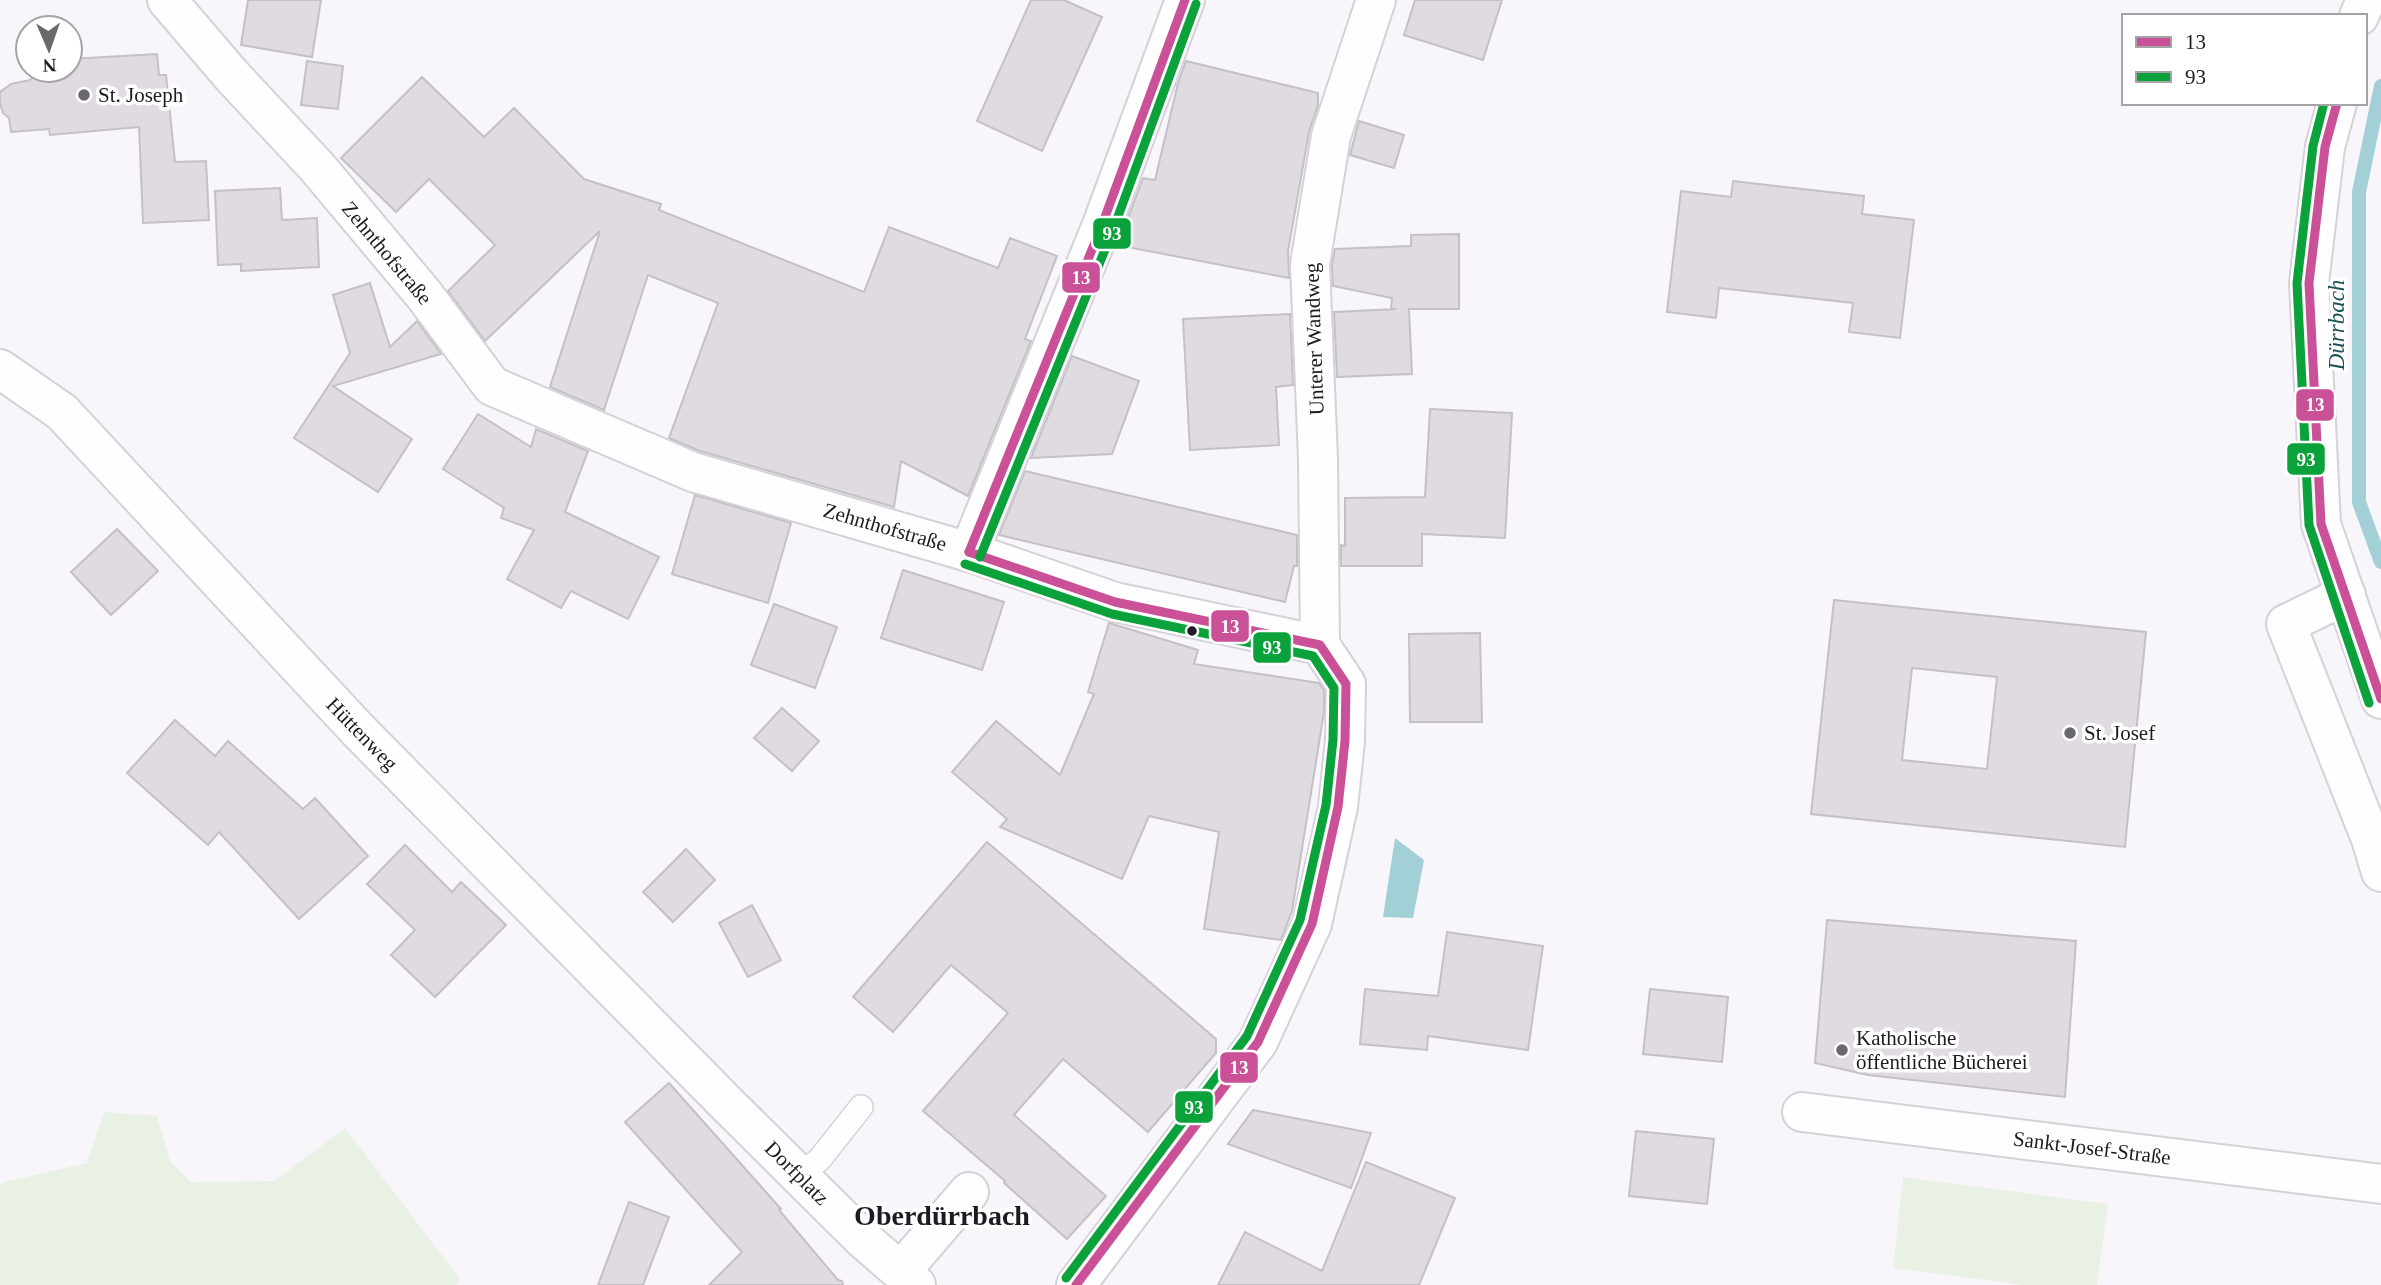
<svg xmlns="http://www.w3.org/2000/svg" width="2381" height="1285" font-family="Georgia,serif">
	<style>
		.green { fill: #e8f1e3 }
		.water { fill: #a3d0d6 }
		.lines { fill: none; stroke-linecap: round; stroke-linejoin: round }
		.stream { stroke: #a3d0d6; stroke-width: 14 }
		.building { fill: #dfdbe1; stroke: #c4c1c6; stroke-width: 2; fill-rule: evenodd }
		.service-casing { stroke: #d4d1d7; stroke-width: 26 }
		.minor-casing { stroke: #d4d1d7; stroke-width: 42 }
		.tertiary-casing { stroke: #d4d1d7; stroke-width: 42 }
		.service { stroke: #fefefe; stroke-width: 23 }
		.minor { stroke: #fefefe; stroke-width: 38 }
		.tertiary { stroke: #fefefe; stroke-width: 38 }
		.bus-1-casing { stroke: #fff; stroke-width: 14 }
		.bus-2-casing { stroke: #fff; stroke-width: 14 }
		.bus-1 { stroke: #ca5098; stroke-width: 9 }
		.bus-2 { stroke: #0ba13b; stroke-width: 9 }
		.poi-dot { fill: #6a676d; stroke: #fff; stroke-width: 2.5 }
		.bus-dot { fill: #1e1a21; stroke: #fff; stroke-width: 2.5 }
		.labels { text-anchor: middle; stroke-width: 7; stroke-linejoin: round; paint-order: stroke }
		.poi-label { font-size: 21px; fill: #1e1a21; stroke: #fff; text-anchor: start }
		.street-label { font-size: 21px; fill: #1e1a21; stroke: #fff }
		.water-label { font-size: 23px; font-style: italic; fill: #195156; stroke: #fff }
		.district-label { font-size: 28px; font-weight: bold; fill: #1e1a21; stroke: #fff }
		.line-badge { stroke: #fff; stroke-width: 2.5 }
		.badge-label { font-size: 19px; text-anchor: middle; font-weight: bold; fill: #fff }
	</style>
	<rect width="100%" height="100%" fill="#f8f6fa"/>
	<g class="green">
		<polygon points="104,1112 157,1116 170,1161 191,1182 274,1181 345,1128 460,1279 455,1285 0,1285 0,1185 9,1181 87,1163"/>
		<polygon points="1903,1177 2108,1204 2097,1285 2023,1285 1893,1268"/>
	</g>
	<polygon class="water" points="1395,838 1424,860 1413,918 1383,917"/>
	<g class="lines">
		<polyline class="stream" points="2381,86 2359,192 2359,502 2381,562"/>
	</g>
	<g class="building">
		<polygon points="248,0 321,0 312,57 241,45"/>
		<polygon points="1031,0 1064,0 1102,17 1042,151 977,121"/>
		<polygon points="1415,0 1502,0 1483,60 1404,35"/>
		<polygon points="157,54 159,75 166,75 175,162 206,161 209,220 143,223 139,127 50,135 49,129 11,132 9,118 3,113 0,103 0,92 11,84 30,80 39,70 70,70 70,59"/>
		<polygon points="307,61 343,66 338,109 301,105"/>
		<polygon points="1186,61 1318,93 1318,105 1309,132 1288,251 1289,278 1122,246 1127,221 1143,178 1155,180 1178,83"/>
		<polygon points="422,77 484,137 514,108 584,179 661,204 659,210 864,292 889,227 998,268 1010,238 1057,256 1025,339 1031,341 968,496 901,461 894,507 700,451 669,438 718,303 648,275 604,410 550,387 600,231 485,341 448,291 495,245 429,179 396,212 341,158"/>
		<polygon points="1359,121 1404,135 1394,168 1350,155"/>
		<polygon points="1733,181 1864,196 1862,214 1914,220 1900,338 1849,332 1853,303 1719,288 1716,318 1667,312 1681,191 1731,197"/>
		<polygon points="280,188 282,220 317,218 319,267 241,271 241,264 218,265 215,191"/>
		<polygon points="1459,234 1459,309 1409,309 1412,374 1337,377 1334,312 1396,309 1391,309 1392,298 1333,286 1332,265 1335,249 1411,246 1411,235"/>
		<polygon points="370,283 390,347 417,321 441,354 333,386 412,439 378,492 294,438 350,353 333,295"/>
		<polygon points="1290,314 1293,385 1276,387 1279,445 1190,450 1183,319"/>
		<polygon points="1072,356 1139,381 1112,454 1031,458"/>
		<polygon points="1430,409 1512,413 1505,538 1422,534 1422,566 1341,566 1341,545 1345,546 1345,498 1425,497"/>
		<polygon points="478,414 531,447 536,429 588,451 565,512 659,557 628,619 571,591 561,608 507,579 534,530 501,518 504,508 443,469"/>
		<polygon points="1025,471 1297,535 1297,566 1294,566 1285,602 999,535"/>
		<polygon points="695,495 791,523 768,603 672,574"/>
		<polygon points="117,529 158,571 111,615 71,572"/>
		<polygon points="903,570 1004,602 982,670 881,638"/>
		<path d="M1834 600 2146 632 2125 847 1811 814ZM1912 668 1997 677 1987 769 1902 760Z"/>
		<polygon points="774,604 837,627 815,688 751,665"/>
		<polygon points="1109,623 1198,650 1194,664 1319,683 1324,690 1324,712 1292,911 1281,940 1204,929 1219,832 1149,816 1122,879 1000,827 1007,819 952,772 996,721 1060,775 1094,694 1088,692"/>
		<polygon points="1480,633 1482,722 1410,722 1409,634"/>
		<polygon points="782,708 819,741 792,771 754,738"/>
		<polygon points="175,720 215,756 228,741 303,809 315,798 368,856 299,919 219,832 208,845 127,773"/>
		<polygon points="987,842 1216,1039 1216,1053 1148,1132 1063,1059 1014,1115 1106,1196 1067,1239 1004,1183 1005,1181 923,1111 1008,1013 951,965 893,1032 853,997"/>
		<polygon points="405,845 452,892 461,882 506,925 435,997 391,955 415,930 367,884"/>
		<polygon points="686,849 715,880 673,922 643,892"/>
		<polygon points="752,905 781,960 748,977 719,923"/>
		<polygon points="1827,920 2076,941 2065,1097 1868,1075 1815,1063"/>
		<polygon points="1447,932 1543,946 1528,1050 1428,1036 1427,1050 1360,1044 1365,989 1438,996"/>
		<polygon points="1650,989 1728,997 1722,1062 1643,1054"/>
		<polygon points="669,1083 781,1209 779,1210 838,1280 842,1281 843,1285 709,1285 742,1252 625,1122"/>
		<polygon points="1253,1110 1371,1133 1351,1188 1228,1144"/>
		<polygon points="1636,1131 1714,1139 1707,1204 1629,1196"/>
		<polygon points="1366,1162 1455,1198 1419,1285 1218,1285 1245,1232 1322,1271"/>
		<polygon points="629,1202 669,1217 643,1285 598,1285"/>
	</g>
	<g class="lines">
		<defs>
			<polyline id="service" points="799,1175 819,1160 861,1107"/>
			<g id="minor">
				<polyline points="167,0 232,76 317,167 425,296 492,386 693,472 969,552"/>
				<polyline points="0,369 62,412 358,730 724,1101 863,1239 916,1285"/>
				<polyline points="2346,595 2286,624 2371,839 2381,872"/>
				<polyline points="1320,645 1318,459 1310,264 1331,136 1376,0"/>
				<polyline points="1802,1112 2381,1184"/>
				<polyline points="901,1271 969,1192"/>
			</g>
			<g id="tertiary">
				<polyline points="2359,16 2366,0"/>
				<polyline points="2337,103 2325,147 2309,283 2321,524 2381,699"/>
				<polyline points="1076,1285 1258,1042 1312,924 1338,807 1345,741 1346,684 1320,645 1115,602 969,552 1102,225 1185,0"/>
			</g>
		</defs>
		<use href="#service" class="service-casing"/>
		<use href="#minor" class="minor-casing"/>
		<use href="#tertiary" class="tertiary-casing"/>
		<use href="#service" class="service"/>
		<use href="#minor" class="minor"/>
		<use href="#tertiary" class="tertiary"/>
		<defs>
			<g id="bus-1">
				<polyline points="2337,103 2325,147 2309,283 2321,524 2381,699"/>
				<polyline points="969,552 1115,602 1320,645 1346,684 1345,741 1338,807 1312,924 1258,1042 1076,1285"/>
				<polyline points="969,552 1102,225 1185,0"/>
			</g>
			<g id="bus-2">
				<polyline points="2324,103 2313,146 2297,283 2309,525 2369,703"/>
				<polyline points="980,557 1113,230 1196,4"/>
				<polyline points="965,564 1112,614 1313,656 1334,688 1333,740 1326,805 1300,920 1247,1036 1066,1278"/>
			</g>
		</defs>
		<use href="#bus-1" class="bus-1-casing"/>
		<use href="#bus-2" class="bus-2-casing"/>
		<use href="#bus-1" class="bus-1"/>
		<use href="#bus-2" class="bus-2"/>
	</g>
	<g class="poi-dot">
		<circle cx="84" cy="95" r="7"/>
		<circle cx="2070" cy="733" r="7"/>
		<circle cx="1842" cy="1050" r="7"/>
	</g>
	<circle class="bus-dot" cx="1192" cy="631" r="6"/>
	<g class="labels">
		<g class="poi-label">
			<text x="98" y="102">St. Joseph</text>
			<text x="2084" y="740">St. Josef</text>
			<text x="1856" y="1045">Katholische<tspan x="1856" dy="24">öffentliche Bücherei</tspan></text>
		</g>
		<g class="street-label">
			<text transform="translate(387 253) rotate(50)" y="7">Zehnthofstraße</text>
			<text transform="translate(1314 339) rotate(-92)" y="7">Unterer Wandweg</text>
			<text transform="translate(885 527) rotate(16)" y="7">Zehnthofstraße</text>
			<text transform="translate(362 734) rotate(46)" y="7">Hüttenweg</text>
			<text transform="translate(2092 1148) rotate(7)" y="7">Sankt-Josef-Straße</text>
			<text transform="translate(797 1173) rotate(45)" y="7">Dorfplatz</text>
		</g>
		<g class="water-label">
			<text transform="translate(2336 325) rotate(-90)" y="8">Dürrbach</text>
		</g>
		<g class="district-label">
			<text x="942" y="1225">Oberdürrbach</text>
		</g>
	</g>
	<g class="line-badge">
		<rect x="1092" y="217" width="40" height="33" rx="7" fill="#0ba13b"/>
		<rect x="1061" y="261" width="40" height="33" rx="7" fill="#ca5098"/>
		<rect x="2295" y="388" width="40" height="34" rx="7" fill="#ca5098"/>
		<rect x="2286" y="442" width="40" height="34" rx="7" fill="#0ba13b"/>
		<rect x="1210" y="609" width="40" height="34" rx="7" fill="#ca5098"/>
		<rect x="1252" y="631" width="40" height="33" rx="7" fill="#0ba13b"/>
		<rect x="1219" y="1051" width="40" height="33" rx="7" fill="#ca5098"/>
		<rect x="1174" y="1090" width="40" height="34" rx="7" fill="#0ba13b"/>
	</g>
	<g class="badge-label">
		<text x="1112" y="240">93</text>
		<text x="1081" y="284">13</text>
		<text x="2315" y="411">13</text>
		<text x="2306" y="466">93</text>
		<text x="1230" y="633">13</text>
		<text x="1272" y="654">93</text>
		<text x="1239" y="1074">13</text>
		<text x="1194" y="1114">93</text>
	</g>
	<rect x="2122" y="14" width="245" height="91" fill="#ffffff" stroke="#a5a3a6" stroke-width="2"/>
	<rect x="2136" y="37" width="35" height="10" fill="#ca5098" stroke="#a5a3a6" stroke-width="2"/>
	<text x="2185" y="49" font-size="21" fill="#1e1a21">13</text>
	<rect x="2136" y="72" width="35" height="10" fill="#0ba13b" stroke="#a5a3a6" stroke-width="2"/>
	<text x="2185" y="84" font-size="21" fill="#1e1a21">93</text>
	<g transform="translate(49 49) rotate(178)"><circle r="33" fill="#ffffff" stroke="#a5a3a6" stroke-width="2"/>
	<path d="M0-5L12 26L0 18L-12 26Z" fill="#6a676d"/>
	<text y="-10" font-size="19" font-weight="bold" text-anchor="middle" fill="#1e1a21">N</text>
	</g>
</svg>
